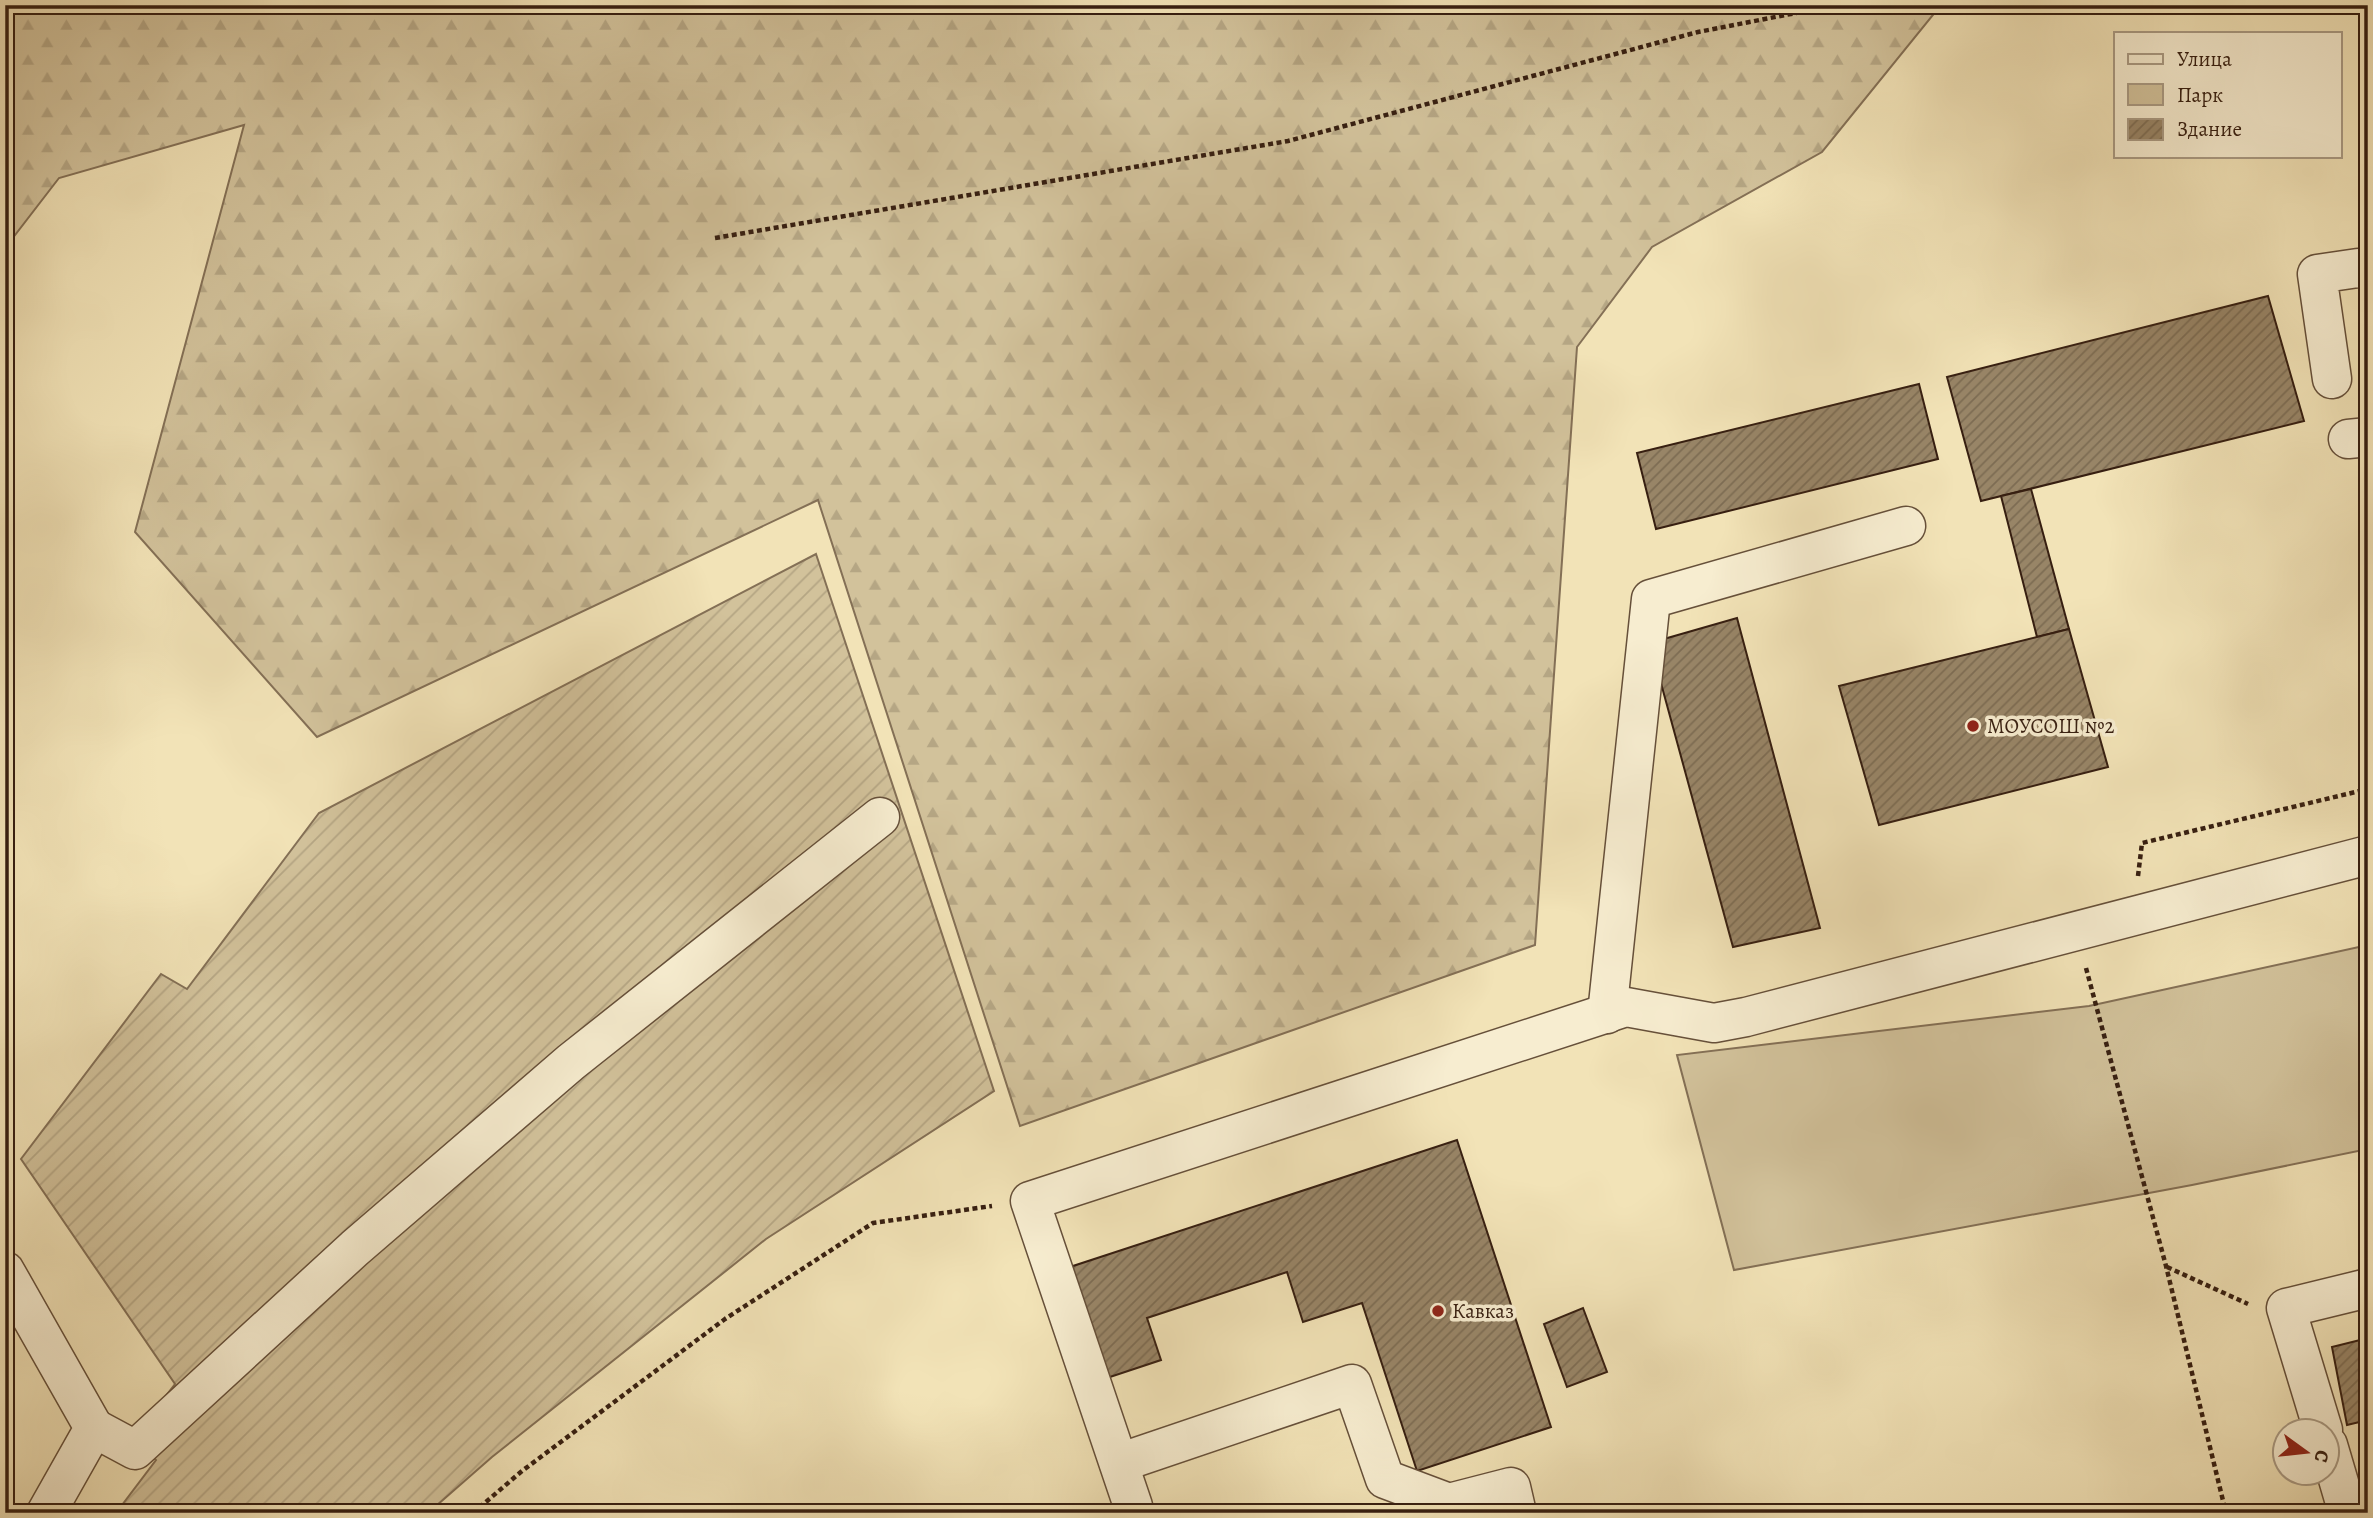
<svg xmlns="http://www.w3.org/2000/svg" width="2373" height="1518" font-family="Alegreya,serif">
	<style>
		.green { fill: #d2c29b; stroke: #847056; stroke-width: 2 }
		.forest { fill: url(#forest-firs); stroke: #847056; stroke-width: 2 }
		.garden { fill: url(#garden-furrows); stroke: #847056; stroke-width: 2 }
		.building { fill: url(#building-hatch); stroke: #371f11; stroke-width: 2 }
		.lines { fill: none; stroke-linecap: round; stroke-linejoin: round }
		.minor-casing { stroke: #66503a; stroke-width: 41 }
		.path { stroke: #371f11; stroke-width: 4.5; stroke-dasharray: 5 3.5; stroke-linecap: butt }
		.minor { stroke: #f7edd0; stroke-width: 38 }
		.poi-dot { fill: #8f2418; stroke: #f7edd0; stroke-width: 2.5 }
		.labels { text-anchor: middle; stroke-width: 7; stroke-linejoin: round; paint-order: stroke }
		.poi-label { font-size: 21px; fill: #371f11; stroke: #f7edd0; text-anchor: start }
	</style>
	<defs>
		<pattern id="forest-firs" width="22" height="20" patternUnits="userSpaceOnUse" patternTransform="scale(1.75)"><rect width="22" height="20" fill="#d2c29b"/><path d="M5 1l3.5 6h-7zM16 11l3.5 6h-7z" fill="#b5a684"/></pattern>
		<pattern id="garden-furrows" width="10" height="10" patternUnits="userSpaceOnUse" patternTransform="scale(1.75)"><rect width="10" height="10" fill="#d2c29b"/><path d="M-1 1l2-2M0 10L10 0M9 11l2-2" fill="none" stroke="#b5a684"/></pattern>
		<pattern id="building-hatch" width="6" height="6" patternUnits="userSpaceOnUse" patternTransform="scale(1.75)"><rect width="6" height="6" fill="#988567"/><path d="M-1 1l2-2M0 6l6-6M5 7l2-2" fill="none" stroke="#7d6c53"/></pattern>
	</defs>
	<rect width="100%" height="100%" fill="#f2e3b7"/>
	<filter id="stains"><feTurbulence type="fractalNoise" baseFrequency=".00286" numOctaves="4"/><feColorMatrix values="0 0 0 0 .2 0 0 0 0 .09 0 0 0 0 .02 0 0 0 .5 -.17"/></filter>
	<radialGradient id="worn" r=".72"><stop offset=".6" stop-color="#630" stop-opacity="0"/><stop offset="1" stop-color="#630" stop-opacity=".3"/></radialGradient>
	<polygon class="green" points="2368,945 2368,1149 2192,1185 1734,1270 1677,1055 2089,1006"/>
	<polygon class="forest" points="5,5 1941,5 1822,152 1652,247 1577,347 1535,945 1020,1126 818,500 317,737 135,532 244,125 59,178 5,248"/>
	<polygon class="garden" points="816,554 994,1091 766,1239 492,1457 428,1513 116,1513 156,1460 134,1437 175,1384 21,1159 161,974 187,989 319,813"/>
	<g class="building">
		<polygon points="2268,296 2304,421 1981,501 1947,377"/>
		<polygon points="1919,384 1938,459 1656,529 1637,453"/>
		<polygon points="2031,489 2069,629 2037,637 2001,496"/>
		<polygon points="1737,618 1820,928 1733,947 1650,643"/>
		<polygon points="2069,629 2108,767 1879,825 1839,686"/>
		<polygon points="1457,1140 1551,1427 1417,1471 1362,1303 1303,1322 1287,1272 1147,1318 1161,1360 1107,1378 1070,1267"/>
		<polygon points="1583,1308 1607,1372 1567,1387 1544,1324"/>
		<polygon points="2368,1338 2368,1420 2347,1425 2332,1347"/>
	</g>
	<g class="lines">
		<defs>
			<g id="minor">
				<polyline points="2332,379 2317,274 2358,268 2368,270"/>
				<polyline points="2348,439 2368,437"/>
				<polyline points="1607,1014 1651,599 1906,526"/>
				<polyline points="5,1271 94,1428 46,1513"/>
				<polyline points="94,1428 135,1450 355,1248 571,1062 880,817"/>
				<polyline points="2323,1430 2286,1308 2368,1288"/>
				<polyline points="2328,1445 2348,1513"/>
				<polyline points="1119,1463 1352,1384 1385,1479 1449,1503 1511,1487 1517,1513"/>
				<polyline points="1132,1513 1133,1506 1030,1201 1626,1007 1714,1023 1746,1017 2368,855"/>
			</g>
		</defs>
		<use href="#minor" class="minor-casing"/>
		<g class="path">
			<polyline points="715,238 1288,141 1698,32 1837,5"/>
			<polyline points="2138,876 2142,843 2368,789"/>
			<polyline points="2086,968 2166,1266 2226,1513"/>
			<polyline points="2167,1267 2248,1304"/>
			<polyline points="473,1513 522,1471 725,1319 873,1223 992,1206"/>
		</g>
		<use href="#minor" class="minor"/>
	</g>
	<g class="poi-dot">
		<circle cx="1973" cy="726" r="7"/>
		<circle cx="1438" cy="1311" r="7"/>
	</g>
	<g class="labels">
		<g class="poi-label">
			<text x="1987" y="733">МОУСОШ №2</text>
			<text x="1452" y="1318">Кавказ</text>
		</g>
	</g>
	<rect width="2373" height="1518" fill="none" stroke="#f2e3b7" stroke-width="28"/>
	<rect x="7" y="7" width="2359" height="1504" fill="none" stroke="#371f11" stroke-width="3.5"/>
	<rect x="14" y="14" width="2345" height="1490" fill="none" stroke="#371f11" stroke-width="2"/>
	<rect x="2114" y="32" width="228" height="126" fill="#f7edd0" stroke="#aa9b84" stroke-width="2"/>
	<rect x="2128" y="54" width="35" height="10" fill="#f7edd0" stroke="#aa9b84" stroke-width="2"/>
	<text x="2177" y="66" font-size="21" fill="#371f11">Улица</text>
	<rect x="2128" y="84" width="35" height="21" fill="#d2c29b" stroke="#aa9b84" stroke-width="2"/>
	<text x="2177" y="102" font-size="21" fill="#371f11">Парк</text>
	<rect x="2128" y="119" width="35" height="21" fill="url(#building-hatch)" stroke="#aa9b84" stroke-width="2"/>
	<text x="2177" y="136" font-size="21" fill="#371f11">Здание</text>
	<g transform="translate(2306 1452) rotate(105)"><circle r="33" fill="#f7edd0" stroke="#aa9b84" stroke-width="2"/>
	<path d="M0-5L12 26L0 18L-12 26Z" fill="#8f2418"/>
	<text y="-10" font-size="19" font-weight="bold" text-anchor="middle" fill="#371f11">С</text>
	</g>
	<rect width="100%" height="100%" filter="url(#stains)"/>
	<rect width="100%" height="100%" fill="url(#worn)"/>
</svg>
